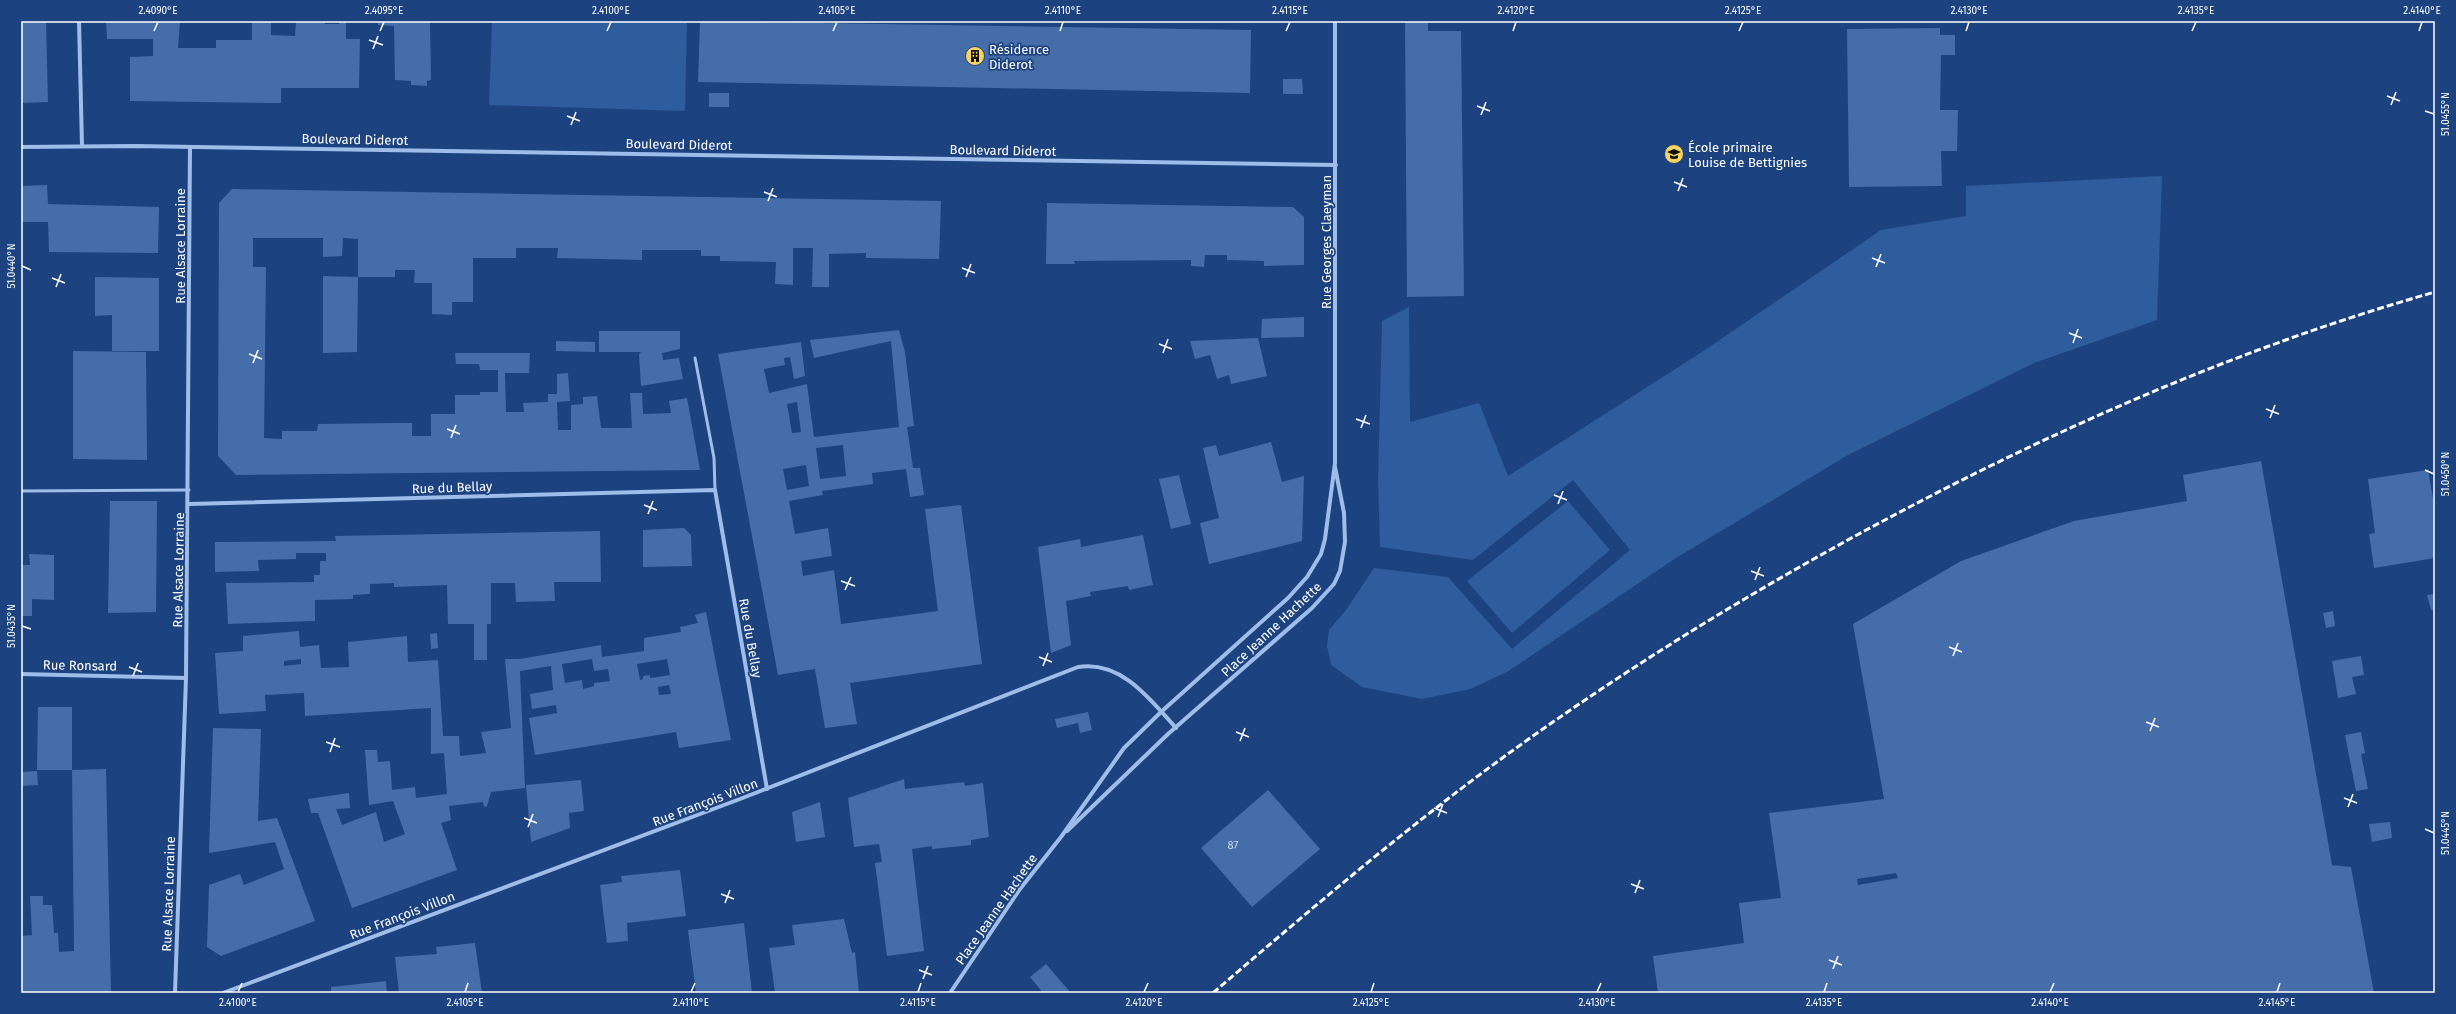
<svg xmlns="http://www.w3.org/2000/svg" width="2456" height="1014" font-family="'Fira Sans',sans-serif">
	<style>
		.green { fill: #2f5c9d }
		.building { fill: #446da9; fill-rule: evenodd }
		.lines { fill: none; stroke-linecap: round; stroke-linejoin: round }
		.service { stroke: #9fbde9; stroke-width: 3 }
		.minor { stroke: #9fbde9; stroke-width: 4 }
		.rail { stroke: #fff; stroke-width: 3; stroke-dasharray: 7 3; stroke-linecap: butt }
		.ticks { fill: none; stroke: #fff; stroke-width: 1.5 }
		.labels { text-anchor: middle; stroke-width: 3.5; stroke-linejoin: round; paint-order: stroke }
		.number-label { font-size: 11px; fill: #d0daea }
		.poi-label { font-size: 13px; fill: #fff; stroke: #1c437f; text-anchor: start }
		.street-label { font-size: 13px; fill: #fff; stroke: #1c437f }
		.neatline { fill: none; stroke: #fff; stroke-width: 1.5 }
		.ticks-label { font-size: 10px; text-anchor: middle; fill: #fff }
	</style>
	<rect width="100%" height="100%" fill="#1c437f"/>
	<g class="green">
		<polygon points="492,21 687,21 685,111 489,105"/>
		<polygon points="2162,176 2157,320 2034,363 1848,455 1676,558 1507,672 1470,689 1422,699 1362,687 1331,665 1327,646 1329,630 1346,610 1374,568 1448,577 1512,649 1630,550 1573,480 1473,560 1380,547 1378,481 1382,321 1409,307 1410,422 1479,403 1508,476 1705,350 1881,230 1966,216 1966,186"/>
		<polygon points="1568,501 1610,550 1512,633 1467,581"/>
	</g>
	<g class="building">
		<polygon points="21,21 46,21 48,102 21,103"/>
		<polygon points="106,21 180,21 178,48 216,48 216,40 252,40 252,21 271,21 271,35 295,36 296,21 325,21 325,24 339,24 339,21 346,21 346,39 360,39 359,88 281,88 281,103 130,101 130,57 153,56 153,39 107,39"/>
		<polygon points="378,21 430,21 431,80 427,81 427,86 411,85 411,81 395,80 394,26 378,25"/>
		<polygon points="700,21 1251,30 1250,93 698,82"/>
		<polygon points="1405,21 1428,21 1428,31 1461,31 1464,296 1407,297"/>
		<polygon points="1940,28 1940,35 1955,35 1955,55 1941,55 1940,110 1958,110 1957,151 1941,151 1942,186 1849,187 1847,29"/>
		<polygon points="1283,79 1302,79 1303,94 1283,94"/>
		<rect x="709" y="93" width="20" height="14"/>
		<polygon points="47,185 48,204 159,207 158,253 49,252 48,222 21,222 21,186"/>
		<polygon points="232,189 941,201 939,259 866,258 866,253 829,254 829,287 812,287 813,248 793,248 793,285 775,284 776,262 720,261 720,256 701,256 701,250 642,250 642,260 557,258 558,248 516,248 516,258 473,258 473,302 452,302 452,315 432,314 432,283 414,283 415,270 395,270 395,277 358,277 357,352 323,353 323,276 358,277 358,239 343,238 342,256 323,257 323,238 253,238 253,267 266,267 264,438 282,439 282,431 317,431 318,424 394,423 412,423 412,436 431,436 431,414 455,414 455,395 480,395 480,392 498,392 498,370 480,370 479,364 456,364 455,353 530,353 529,373 505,373 506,412 524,412 523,403 548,402 548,394 557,394 557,374 568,373 570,401 557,402 558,430 571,430 571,405 583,404 583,397 597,396 601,428 632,428 630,393 642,393 643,414 671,413 669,401 687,398 700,470 236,475 218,456 219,203"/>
		<polygon points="1047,203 1293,207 1304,217 1304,265 1264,266 1264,261 1227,260 1227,255 1205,255 1204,267 1191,266 1191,260 1074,261 1075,264 1046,264"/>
		<polygon points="95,277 159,278 159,351 112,351 112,315 95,316"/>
		<polygon points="1304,317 1304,337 1261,338 1262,319"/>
		<path d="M899 330 905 352 914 426 907 427 913 468H920L924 495 910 497 906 469 872 473 873 484 822 491 823 495 789 501 795 534 828 528 832 556 801 561 803 576 834 570 841 624 938 611 925 509 961 505 982 664 850 683 857 724 825 728 815 669 778 675 718 354 801 342 805 376 794 379 790 357 784 358 785 365 764 369 769 393 807 384 814 437 899 427 891 341 814 358 810 340ZM797 402 801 432 792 433 787 404ZM843 445 846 476 820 479 816 448ZM806 465 809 486 787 490 783 469Z"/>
		<polygon points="599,331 680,331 680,349 662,353 663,360 679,358 683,379 641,386 639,354 641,352 599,352"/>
		<polygon points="1258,338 1267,376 1231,384 1229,375 1217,379 1210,355 1195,359 1190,341"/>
		<polygon points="556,341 595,342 595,352 556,351"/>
		<polygon points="73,351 146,352 147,460 73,459"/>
		<polygon points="1271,442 1282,482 1304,476 1302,541 1209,564 1200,523 1219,518 1203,448 1216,445 1219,456"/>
		<path d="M2261 461 2332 865 2351 867 2374 993H1658L1653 956 1744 943 1739 903 1781 898 1769 813 1884 799 1853 624 1961 561 2074 521 2187 501 2183 475ZM1896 873 1898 878 1858 885 1857 879Z"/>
		<polygon points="2428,470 2435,510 2435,558 2374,568 2369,534 2375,533 2368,479"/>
		<polygon points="1179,475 1191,524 1171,529 1159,479"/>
		<polygon points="110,501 157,501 156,612 108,613"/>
		<polygon points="684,528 691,535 692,566 643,567 643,530"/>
		<polygon points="600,531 601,582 554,582 555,601 516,602 515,583 491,583 491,624 487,624 487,660 474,660 474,624 448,624 447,585 394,587 394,583 370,584 370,594 353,595 353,599 315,600 315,621 228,624 226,583 314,582 314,575 320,575 320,561 326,561 326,553 296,553 296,559 258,560 259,571 215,572 215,542 336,541 335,536"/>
		<polygon points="1143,535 1153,585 1129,590 1128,586 1090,592 1091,596 1066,601 1071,645 1051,653 1038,547 1080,539 1081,547"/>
		<polygon points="29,554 54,555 54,600 32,599 32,616 21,616 21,565 30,565"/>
		<polygon points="2435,594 2435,610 2431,610 2427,595"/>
		<polygon points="2333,611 2335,626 2326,628 2323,613"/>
		<path d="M706 612 731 740 679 748 676 732 535 755 529 718 557 713 556 705 532 709 530 694 553 690 551 666 520 671 525 788 491 792 487 806 484 807 483 802 449 806 451 820 441 823 457 870 352 908 318 813H311L308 799 349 793 350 808 336 809 342 825 376 812 384 842 405 834 393 801 369 805 365 750H377L378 762 390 761 392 790 415 787 416 798 447 794 444 753 431 754V708L305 716 304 693 265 695 266 711 219 714 215 653 243 651V636L299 631 300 647 319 645 321 668 349 667 348 642 407 636 408 662 438 660 443 736H459L460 756 486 753 481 732 511 728 505 659H520L601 645 602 657 644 651V638L681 632 680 627 698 623 695 615ZM301 659V664L284 666V661ZM592 659 594 671 608 669 610 681 594 683V686L583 689 582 680 565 683 562 664ZM667 659 670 675 650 678V675L643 676V679L640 680 637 664ZM669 685 671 694 659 695 658 687Z"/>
		<polygon points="437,633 438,648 431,649 430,634"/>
		<polygon points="2361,656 2364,675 2352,677 2356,694 2338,698 2332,661"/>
		<polygon points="38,707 72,707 72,770 106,769 111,993 21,993 21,936 32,935 30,896 43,896 43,905 52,905 54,933 58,933 59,952 74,951 72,770 37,770"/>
		<polygon points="1088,712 1092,730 1080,733 1078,723 1057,728 1055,719"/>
		<polygon points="213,728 261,729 258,821 277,818 315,921 221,956 207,947 209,885 240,874 244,885 284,869 275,842 209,853"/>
		<polygon points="2361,732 2365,753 2361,754 2368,789 2356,791 2345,735"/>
		<polygon points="37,771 38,785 21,786 21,772"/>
		<polygon points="904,779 905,789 964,782 965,786 983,783 989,837 971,840 971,845 932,849 932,846 912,849 924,951 887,956 875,863 882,862 879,844 854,847 848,798"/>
		<polygon points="581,780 584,811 569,813 570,828 531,842 526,785"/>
		<polygon points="1268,790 1320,849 1252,907 1201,848"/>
		<polygon points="820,802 825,837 796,842 792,812"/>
		<polygon points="2390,822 2392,838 2372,842 2369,824"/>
		<polygon points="680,870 686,916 627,923 628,941 607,943 600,885 622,882 621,876"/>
		<polygon points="844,919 852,953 855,952 859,993 775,993 769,948 795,945 792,925"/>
		<polygon points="744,923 752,993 696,993 688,930"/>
		<polygon points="475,943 482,993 399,993 395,957 437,954 436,947"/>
		<polygon points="1046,964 1071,993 1043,993 1030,977"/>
		<polygon points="386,981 387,993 331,993 331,987"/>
	</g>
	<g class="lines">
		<g class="service">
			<polyline points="695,358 714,458 715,490"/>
			<polyline points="21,491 189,490"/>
		</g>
		<g class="minor">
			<polyline points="79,21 82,146"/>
			<polyline points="21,147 135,146 1336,165"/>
			<polyline points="189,504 715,490 767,789"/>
			<polyline points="21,674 186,678"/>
			<polyline points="1067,831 1168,734 1312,608 1334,584 1340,571 1345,542 1344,513 1335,467"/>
			<polyline points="175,993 186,678 190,147"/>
			<path d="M223 993 740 799 1078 667C1121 660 1150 699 1176 728"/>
			<polyline points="950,993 1020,889 1061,837 1124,748 1161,712 1288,598 1307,577 1321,554 1325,539 1335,463 1335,21"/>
		</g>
		<path class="rail" d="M1213 993C1311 909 1408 826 1512 751 1623 671 1738 600 1857 535 2041 435 2234 349 2435 292"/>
	</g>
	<path class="ticks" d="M154 31 158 22M380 31 384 22M607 31 611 22M833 31 837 22M1060 31 1063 22M1286 31 1290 22M1513 31 1516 22M1739 31 1743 22M1966 31 1969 22M2192 31 2196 22M2419 31 2422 22M369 40 383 45M373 49 378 36M2387 96 2400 101M2391 105 2396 92M1477 106 1490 111M2425 111 2434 114M1481 115 1486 102M567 116 580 121M571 125 576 112M1674 182 1687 187M1678 191 1683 178M764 192 777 197M768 201 773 188M1872 258 1885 263M22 266 31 270M1876 267 1881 254M962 268 975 273M966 277 971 264M52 278 65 283M56 287 61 274M2069 333 2082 338M2073 343 2078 329M1159 344 1172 349M1163 353 1168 339M249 354 262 359M253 363 258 350M2266 409 2279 414M2270 418 2275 405M1356 419 1370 424M1361 428 1366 415M447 429 460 434M451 438 456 425M2425 470 2434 474M1554 495 1567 500M1558 504 1563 491M644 505 657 510M648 514 653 501M1751 571 1764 576M1755 580 1760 567M841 581 855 586M845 590 851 577M22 626 31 629M1949 647 1962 652M1953 656 1958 643M1039 657 1052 662M1043 666 1048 653M129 667 142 672M133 676 138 663M2146 722 2159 727M2150 731 2155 718M1236 732 1249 737M1240 741 1245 728M326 742 340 747M330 752 335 738M2344 798 2357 803M2348 807 2353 794M1434 808 1447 813M1438 817 1443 804M524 818 537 823M528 827 533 814M2425 829 2434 833M1631 884 1644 889M1635 893 1640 880M721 894 734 899M725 903 730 890M1829 960 1842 965M1833 969 1838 956M919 970 932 975M923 979 928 966M238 992 242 983M465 992 468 983M691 992 695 983M918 992 921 983M1144 992 1148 983M1371 992 1374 983M1597 992 1601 983M1824 992 1827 983M2050 992 2054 983M2277 992 2280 983"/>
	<defs>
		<symbol id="building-disc" viewBox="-11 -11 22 22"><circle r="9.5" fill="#f9d35d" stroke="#1c437f"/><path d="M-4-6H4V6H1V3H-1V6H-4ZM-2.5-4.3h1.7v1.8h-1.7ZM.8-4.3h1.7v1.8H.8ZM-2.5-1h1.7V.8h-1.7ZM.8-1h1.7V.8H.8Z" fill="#111"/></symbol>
		<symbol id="school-disc" viewBox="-11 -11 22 22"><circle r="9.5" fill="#f9d35d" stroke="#1c437f"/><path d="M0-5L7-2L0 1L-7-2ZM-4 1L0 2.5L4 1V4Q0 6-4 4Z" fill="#111"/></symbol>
	</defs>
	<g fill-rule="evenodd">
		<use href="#building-disc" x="964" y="45" width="22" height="22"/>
		<use href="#school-disc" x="1663" y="143" width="22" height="22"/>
	</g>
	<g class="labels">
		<g class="number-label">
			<text x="1233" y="849">87</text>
		</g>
		<g class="poi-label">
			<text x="989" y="54">Résidence<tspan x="989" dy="15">Diderot</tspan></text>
			<text x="1688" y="152">École primaire<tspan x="1688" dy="15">Louise de Bettignies</tspan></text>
		</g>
		<g class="street-label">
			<text transform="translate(355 139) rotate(1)" y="5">Boulevard Diderot</text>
			<text transform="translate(679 144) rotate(1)" y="5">Boulevard Diderot</text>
			<text transform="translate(1003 150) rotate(1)" y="5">Boulevard Diderot</text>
			<text transform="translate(1326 242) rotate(-90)" y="5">Rue Georges Claeyman</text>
			<text transform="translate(180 246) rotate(-90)" y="5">Rue Alsace Lorraine</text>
			<text transform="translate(452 487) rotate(-2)" y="5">Rue du Bellay</text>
			<text transform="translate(178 570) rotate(-89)" y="5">Rue Alsace Lorraine</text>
			<text transform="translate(1271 629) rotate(-43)" y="5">Place Jeanne Hachette</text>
			<text transform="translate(751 638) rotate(80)" y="5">Rue du Bellay</text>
			<text transform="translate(80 665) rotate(1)" y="5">Rue Ronsard</text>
			<text transform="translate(705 802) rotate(-21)" y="5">Rue François Villon</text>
			<text transform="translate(168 894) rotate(-88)" y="5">Rue Alsace Lorraine</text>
			<text transform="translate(996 909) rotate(-55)" y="5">Place Jeanne Hachette</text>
			<text transform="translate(402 915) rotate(-21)" y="5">Rue François Villon</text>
		</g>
	</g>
	<rect width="2456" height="1014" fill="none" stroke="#1c437f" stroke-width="44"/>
	<rect x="22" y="22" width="2412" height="970" class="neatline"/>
	<g class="ticks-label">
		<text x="158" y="14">2.4090°E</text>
		<text x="384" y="14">2.4095°E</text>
		<text x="611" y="14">2.4100°E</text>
		<text x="837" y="14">2.4105°E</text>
		<text x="1063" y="14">2.4110°E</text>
		<text x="1290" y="14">2.4115°E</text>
		<text x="1516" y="14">2.4120°E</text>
		<text x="1743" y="14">2.4125°E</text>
		<text x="1969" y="14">2.4130°E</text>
		<text x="2196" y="14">2.4135°E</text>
		<text x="2422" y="14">2.4140°E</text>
		<text transform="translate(2445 114) rotate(-90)" y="4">51.0455°N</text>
		<text transform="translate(11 266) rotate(-90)" y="4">51.0440°N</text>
		<text transform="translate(2445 474) rotate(-90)" y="4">51.0450°N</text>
		<text transform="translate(11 626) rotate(-90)" y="4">51.0435°N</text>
		<text transform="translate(2445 833) rotate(-90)" y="4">51.0445°N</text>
		<text x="238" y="1006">2.4100°E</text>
		<text x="465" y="1006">2.4105°E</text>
		<text x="691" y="1006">2.4110°E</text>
		<text x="918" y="1006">2.4115°E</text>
		<text x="1144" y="1006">2.4120°E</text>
		<text x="1371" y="1006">2.4125°E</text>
		<text x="1597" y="1006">2.4130°E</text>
		<text x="1824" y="1006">2.4135°E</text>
		<text x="2050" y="1006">2.4140°E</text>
		<text x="2277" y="1006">2.4145°E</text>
	</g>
</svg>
